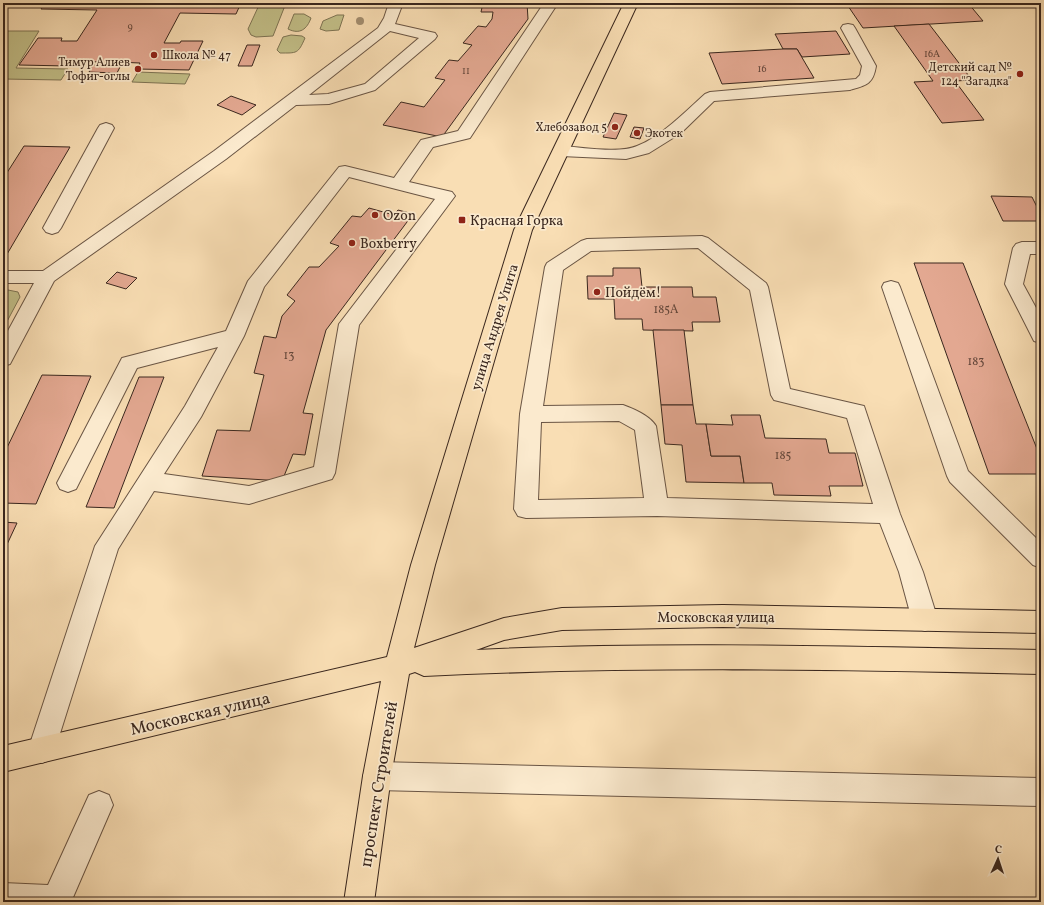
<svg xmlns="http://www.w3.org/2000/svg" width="1044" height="905" font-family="Vollkorn,serif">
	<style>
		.green { fill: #c3c089; stroke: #7e7454 }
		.building { fill: #e3a891; stroke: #3a271e }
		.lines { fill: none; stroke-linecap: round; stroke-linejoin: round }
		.minor-casing { stroke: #6a5544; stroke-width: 2 }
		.major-casing { stroke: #3a271e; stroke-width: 2 }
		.minor { fill: #fbeace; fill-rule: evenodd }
		.major { fill: #f9deb4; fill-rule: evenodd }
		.tree { fill: #a38e70 }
		.poi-dot { fill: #8f2418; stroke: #fbeace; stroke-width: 1.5 }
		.labels { text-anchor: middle; stroke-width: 3.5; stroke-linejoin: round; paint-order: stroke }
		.far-number-label { font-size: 10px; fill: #64473b }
		.far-poi-label { font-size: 12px; fill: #3a271e; stroke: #fbeace; text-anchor: end }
		.number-label { font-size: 12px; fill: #64473b }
		.poi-label { font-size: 14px; fill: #3a271e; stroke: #fbeace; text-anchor: start }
		.street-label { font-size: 14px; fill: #3a271e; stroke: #fbeace }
		.near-street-label { font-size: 17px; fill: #3a271e; stroke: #fbeace }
	</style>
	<rect width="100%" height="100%" fill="#f9deb4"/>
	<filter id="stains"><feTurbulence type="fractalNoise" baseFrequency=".005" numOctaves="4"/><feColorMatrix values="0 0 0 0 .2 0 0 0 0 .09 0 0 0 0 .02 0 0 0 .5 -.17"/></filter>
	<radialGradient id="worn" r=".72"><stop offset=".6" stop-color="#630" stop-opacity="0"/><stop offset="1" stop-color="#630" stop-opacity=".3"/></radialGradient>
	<g class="green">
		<polygon points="260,3 286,3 273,36 256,37 251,35 248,29"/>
		<path d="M294 14H304L311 18C307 29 300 35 288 29Z"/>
		<polygon points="337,15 344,15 339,30 326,31 320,29 323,21"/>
		<polygon points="8,31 39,31 16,68 68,69 61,80 3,79 3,38"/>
		<path d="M291 35 302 36 305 38C298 54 297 53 280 53L277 50 283 37Z"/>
		<polygon points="138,72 190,74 185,84 132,82"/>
		<polygon points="3,289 18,292 20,297 3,329"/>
	</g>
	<g class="building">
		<polygon points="45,3 241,3 236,14 180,13 164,43 180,43 181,41 203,41 189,70 137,69 140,63 116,62 114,65 121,65 117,73 89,72 93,65 98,65 100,62 72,61 68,66 19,65 38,38 62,38 61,41 77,41 97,10 41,9"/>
		<polygon points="483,3 527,3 528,19 442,137 383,125 401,102 424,107 445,80 435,78 449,60 458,61 472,45 463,43 478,26 486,27 492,19 493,12 481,12"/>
		<polygon points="846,3 968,3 983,21 863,28"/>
		<polygon points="929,24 972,80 955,81 984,120 942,123 914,82 933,81 894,26"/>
		<polygon points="836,31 850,54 802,57 797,49 783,49 775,34"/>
		<polygon points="247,45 260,45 252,66 238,66"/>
		<polygon points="783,49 797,49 814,78 722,84 709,53"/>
		<polygon points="231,96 256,105 242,115 217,105"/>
		<polygon points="614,113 627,115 616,139 603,137"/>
		<polygon points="634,127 644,128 640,139 630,137"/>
		<polygon points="24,146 70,147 3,261 3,179"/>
		<polygon points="991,196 1032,197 1041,215 1041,221 1003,221"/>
		<polygon points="369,208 394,215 398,210 413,214 326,330 303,413 313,414 305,455 293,454 282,481 202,476 217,430 250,431 264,375 254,373 264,336 276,338 282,316 295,301 287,295 309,267 319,267 339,246 330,243 352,216 361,217"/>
		<polygon points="914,263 963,263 1041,459 1041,474 989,474"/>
		<polygon points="613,268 640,268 642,287 692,287 693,297 716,297 720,322 692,322 693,331 643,330 642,319 615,319 614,299 588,299 587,276 613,276"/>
		<polygon points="117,272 137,278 126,289 106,283"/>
		<polygon points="653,330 684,330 693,405 661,405"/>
		<polygon points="42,375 91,376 36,504 3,503 3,456"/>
		<polygon points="139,377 164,377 114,508 86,507"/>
		<polygon points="661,405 693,405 696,424 706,424 711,456 740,456 744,483 686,482 682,445 665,444"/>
		<polygon points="731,415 760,415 765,438 826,439 829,453 855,453 863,486 829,486 831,496 774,495 772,483 744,483 740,456 711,456 706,424 733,425"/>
		<polygon points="3,522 17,523 3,553"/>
	</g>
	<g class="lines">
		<defs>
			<g id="minor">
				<path d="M389 3H403L395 24 435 33 437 36 435 39 375 90 329 104 296 105 226 159 54 281 10 364 3 366V340L34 283H3V271H43L214 151 378 28 384 18ZM390 31 419 38 365 84 328 94 309 95Z"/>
				<path d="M544 3H558L470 138 433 147 409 182 452 192 455 196 359 325 335 473 332 479 249 504 154 491 118 549 52 759 42 763 32 759 28 750 95 546 185 406 218 347 137 368 76 489 68 492 60 489 57 483 122 358 226 331 248 281 339 167 345 166 394 178 421 140 458 131ZM349 177 435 199 339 324 314 467 249 486 164 474 201 417 244 336 264 287Z"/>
				<path d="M848 24 853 25 855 28 876 66C873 84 867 85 850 90L714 101 681 133 649 153 626 159 561 156 555 154 553 151 555 148 561 146C581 147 619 154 637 146 661 137 686 111 705 94L710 92 856 79 860 75 862 66 841 28 843 25Z"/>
				<polygon points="106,123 112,125 114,128 61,228 58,232 52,234 46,232 43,228 98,128 100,125"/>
				<path d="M702 236 708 238 766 283 768 287 790 389 864 406 900 514 923 572 938 620 934 628 925 631 916 628 912 620 899 572 880 523 657 516 526 518 518 516 514 509 520 414 545 267 547 263 581 241 587 239ZM698 248 750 290 771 395 774 400 847 418 873 504 667 498 656 426C650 416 634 409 623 405L543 406 563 270 591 251ZM619 421 635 430 644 498 538 500 541 422Z"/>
				<polygon points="1022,242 1041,242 1041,254 1030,254 1023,284 1041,317 1041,343 1034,341 1005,284 1013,248 1016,244"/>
				<polygon points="891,281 898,283 900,287 968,471 1041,543 1041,568 1033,565 950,482 947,476 882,287 884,283"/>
				<polygon points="377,762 1041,778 1041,806 377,790 367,786 363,776 367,766"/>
				<polygon points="99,791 109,795 113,805 71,902 3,902 3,883 48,885 89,795"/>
			</g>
			<path id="major" d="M624 3H638L532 230 435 565 414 648 504 618 562 608 723 605 1041 611V633L723 627 562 630 504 640 476 650C664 641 853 647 1041 650V674C835 669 630 666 424 676L415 672 409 674 391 776 374 902H344L363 776 381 681 3 772V746L387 657 411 565 514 230Z"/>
		</defs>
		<use href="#minor" class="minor-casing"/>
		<use href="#major" class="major-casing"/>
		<use href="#minor" class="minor"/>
		<use href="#major" class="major"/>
	</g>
	<circle class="tree" cx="360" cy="21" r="4"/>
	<g class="poi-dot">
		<circle cx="154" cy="55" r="4"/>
		<circle cx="138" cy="69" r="4"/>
		<circle cx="1020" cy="74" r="4"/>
		<circle cx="615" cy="127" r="4"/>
		<circle cx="637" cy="133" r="4"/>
		<circle cx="375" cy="215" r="4"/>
		<rect x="458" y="216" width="8" height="8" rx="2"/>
		<circle cx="352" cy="243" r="4"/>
		<circle cx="597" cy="292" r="4"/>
	</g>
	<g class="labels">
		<g class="far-number-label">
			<text x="130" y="30">9</text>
			<text x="932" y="57">16А</text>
			<text x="762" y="72">16</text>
			<text x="466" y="74">11</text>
		</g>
		<g class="far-poi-label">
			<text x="162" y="59" text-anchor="start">Школа № 47</text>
			<text x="130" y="66">Тимур Алиев<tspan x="130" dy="14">Тофиг-оглы</tspan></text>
			<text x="1012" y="71">Детский сад №<tspan x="1012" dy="14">124 "Загадка"</tspan></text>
			<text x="607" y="131">Хлебозавод 5</text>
			<text x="645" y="137" text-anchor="start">Экотек</text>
		</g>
		<g class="number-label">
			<text x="666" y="313">185А</text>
			<text x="289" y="359">13</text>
			<text x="976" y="365">183</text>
			<text x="783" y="459">185</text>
		</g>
		<g class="poi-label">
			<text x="383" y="220">Ozon</text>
			<text x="470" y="225">Красная Горка</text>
			<text x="360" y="248">Boxberry</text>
			<text x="605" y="297">Пойдём!</text>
		</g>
		<g class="street-label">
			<text transform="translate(494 327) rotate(-73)" y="5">улица Андрея Упита</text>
			<text x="716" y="622">Московская улица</text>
		</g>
		<g class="near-street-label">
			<text transform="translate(200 713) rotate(-13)" y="6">Московская улица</text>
			<text transform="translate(378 784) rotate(-81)" y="6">проспект Строителей</text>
		</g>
	</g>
	<rect width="1044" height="905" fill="none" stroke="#f9deb4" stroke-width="16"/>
	<rect x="4" y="4" width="1036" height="897" fill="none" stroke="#3a271e" stroke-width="2"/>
	<rect x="8" y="8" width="1028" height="889" fill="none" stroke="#3a271e"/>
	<g transform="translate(998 859) rotate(3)" stroke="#fbeace" stroke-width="3" paint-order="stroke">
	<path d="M0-3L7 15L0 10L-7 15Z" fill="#3a271e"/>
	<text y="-6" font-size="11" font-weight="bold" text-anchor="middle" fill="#3a271e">С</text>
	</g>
	<rect width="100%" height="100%" filter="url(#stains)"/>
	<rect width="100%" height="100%" fill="url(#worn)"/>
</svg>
